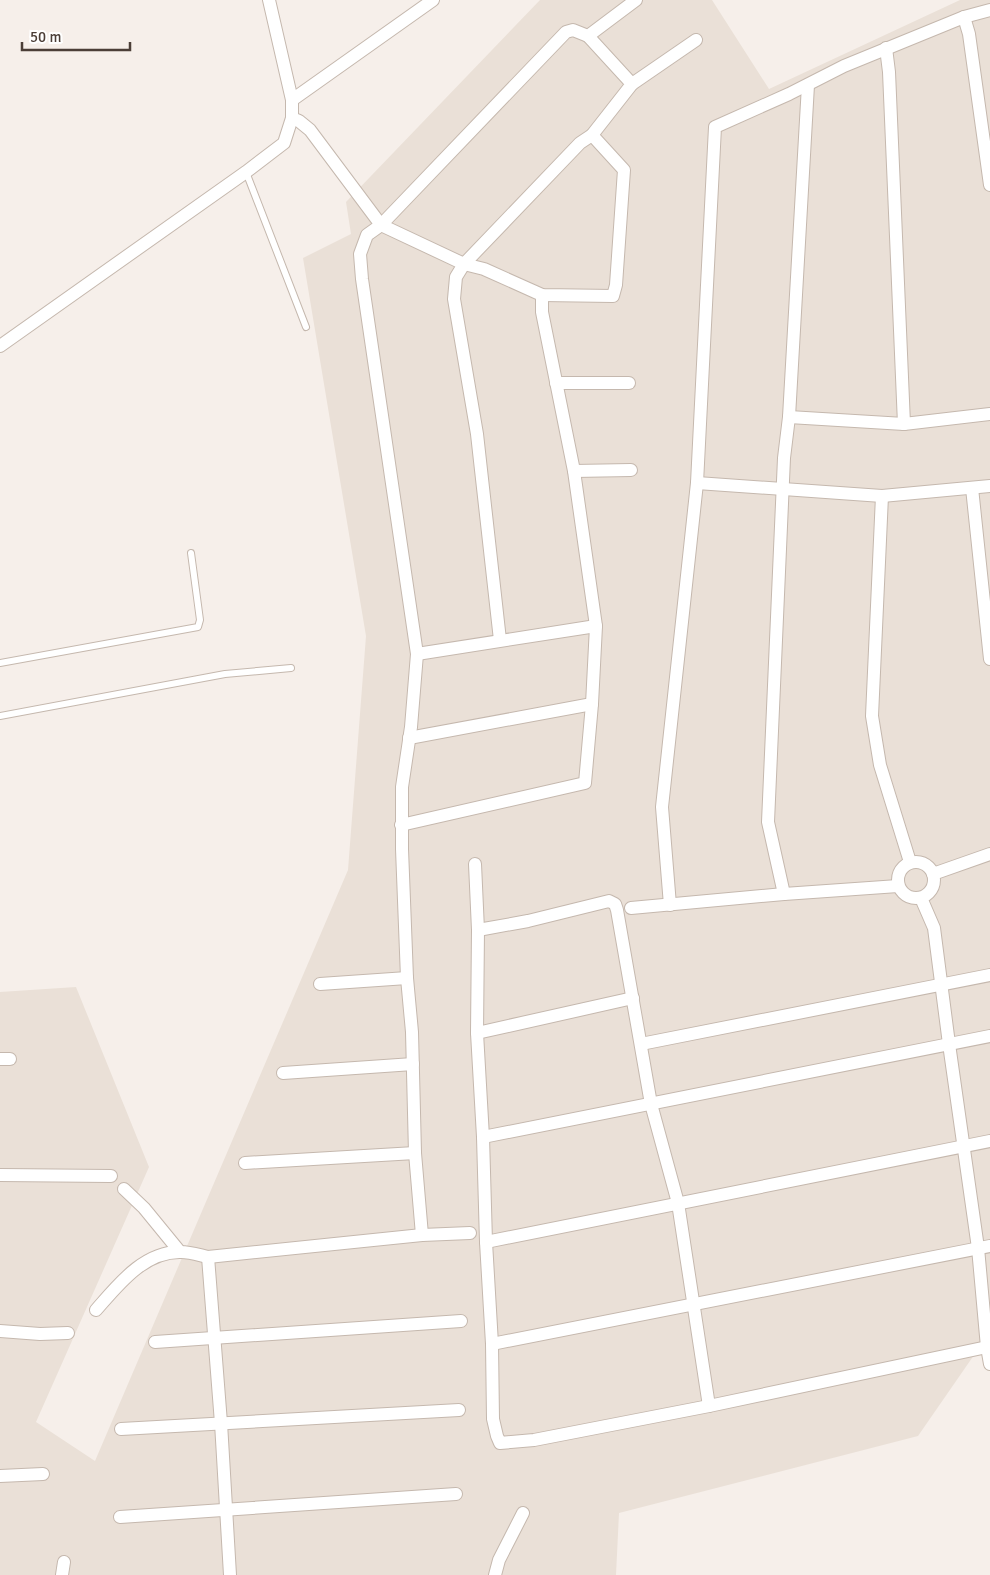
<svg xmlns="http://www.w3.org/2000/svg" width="990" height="1575" font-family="Signika,sans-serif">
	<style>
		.residential { fill: #eae0d7 }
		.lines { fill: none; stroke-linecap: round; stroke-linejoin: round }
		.service-casing { stroke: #c5b8ae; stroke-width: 8 }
		.minor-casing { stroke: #c5b8ae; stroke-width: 14 }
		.service { stroke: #fff; stroke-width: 6 }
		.minor { stroke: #fff; stroke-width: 12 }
	</style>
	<rect width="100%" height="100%" fill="#f6efea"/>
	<polygon class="residential" points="540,0 712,0 769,89 960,0 990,0 990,1332 918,1436 619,1513 616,1575 0,1575 0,992 76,987 149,1167 36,1422 95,1461 348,870 366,636 303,258 351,234 346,202"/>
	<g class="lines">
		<defs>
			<g id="service">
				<polyline points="246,172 306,327"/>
				<polyline points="0,663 198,627 200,620 191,553"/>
				<polyline points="0,716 225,674 291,668"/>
			</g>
			<g id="minor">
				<polyline points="964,17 969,34 990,185"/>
				<polyline points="886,48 889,72 904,424"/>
				<polyline points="632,84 696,40"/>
				<polyline points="292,100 433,0"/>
				<polyline points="292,118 299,121 310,130 381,225 464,264 484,269 542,295 613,296 616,285 624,170 592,135"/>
				<polyline points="0,346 246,172 284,143 292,118 292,100 269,0"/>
				<polyline points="556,383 629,383"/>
				<polyline points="789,417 904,424 990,414"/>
				<polyline points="574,471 631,470"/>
				<polyline points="697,483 882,496 990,486"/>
				<polyline points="972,488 990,659"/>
				<polyline points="882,496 872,716 880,765 910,862"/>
				<polyline points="500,640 477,434 454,299 456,277 464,264 580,143 592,135 632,84 588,36"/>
				<polyline points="417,654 596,626"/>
				<polyline points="409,738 592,704"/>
				<polyline points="401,825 585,783 592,704 596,626 574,471 542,312 542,295"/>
				<circle cx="916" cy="880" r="18"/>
				<polyline points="475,864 478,930 477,1033 483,1137 486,1242 492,1344 493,1419 497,1436 500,1443 534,1440 709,1406 987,1347"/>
				<polyline points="933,874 990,854"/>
				<polyline points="784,894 768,822 784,458 789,417 808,85"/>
				<polyline points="921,898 934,928 949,1044 978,1248 987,1347 990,1364"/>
				<polyline points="670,905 662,807 697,483 715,127 789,94 844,66 964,17 990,10"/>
				<polyline points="631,908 784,894 898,886"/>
				<polyline points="478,930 528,921 609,901 615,904 617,910 651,1104 678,1203 709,1406"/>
				<polyline points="320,984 407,978"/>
				<polyline points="477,1033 633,998"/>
				<polyline points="641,1044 990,975"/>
				<polyline points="0,1059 10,1059"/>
				<polyline points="283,1073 413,1064"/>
				<polyline points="483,1137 990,1036"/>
				<polyline points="245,1163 415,1153"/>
				<polyline points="0,1175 111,1176"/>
				<polyline points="124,1189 144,1208 180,1252"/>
				<polyline points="422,1235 415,1153 412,1032 407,978 402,849 402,787 411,727 417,654 362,279 360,254 367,235 381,225 566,32 573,30 588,36 636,0"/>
				<polyline points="486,1242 990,1141"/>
				<polyline points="208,1257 221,1423 230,1575"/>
				<path d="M96 1310C118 1285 144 1251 181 1252 190 1252 199 1255 208 1257L422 1235 470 1233"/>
				<polyline points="0,1331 40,1334 68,1333"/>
				<polyline points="155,1342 461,1321"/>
				<polyline points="492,1344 990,1246"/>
				<polyline points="121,1429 459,1410"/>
				<polyline points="0,1476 43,1474"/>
				<polyline points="120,1517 456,1494"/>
				<polyline points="62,1575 64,1562"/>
				<polyline points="495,1575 499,1560 523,1513"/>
			</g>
		</defs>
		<use href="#service" class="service-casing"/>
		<use href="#minor" class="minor-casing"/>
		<use href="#service" class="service"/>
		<use href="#minor" class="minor"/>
	</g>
	<path d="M22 42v8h108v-8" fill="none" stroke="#4b3e37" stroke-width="2.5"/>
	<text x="30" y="42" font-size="15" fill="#4b3e37" stroke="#ffffff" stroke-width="4" paint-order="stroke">50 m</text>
</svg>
